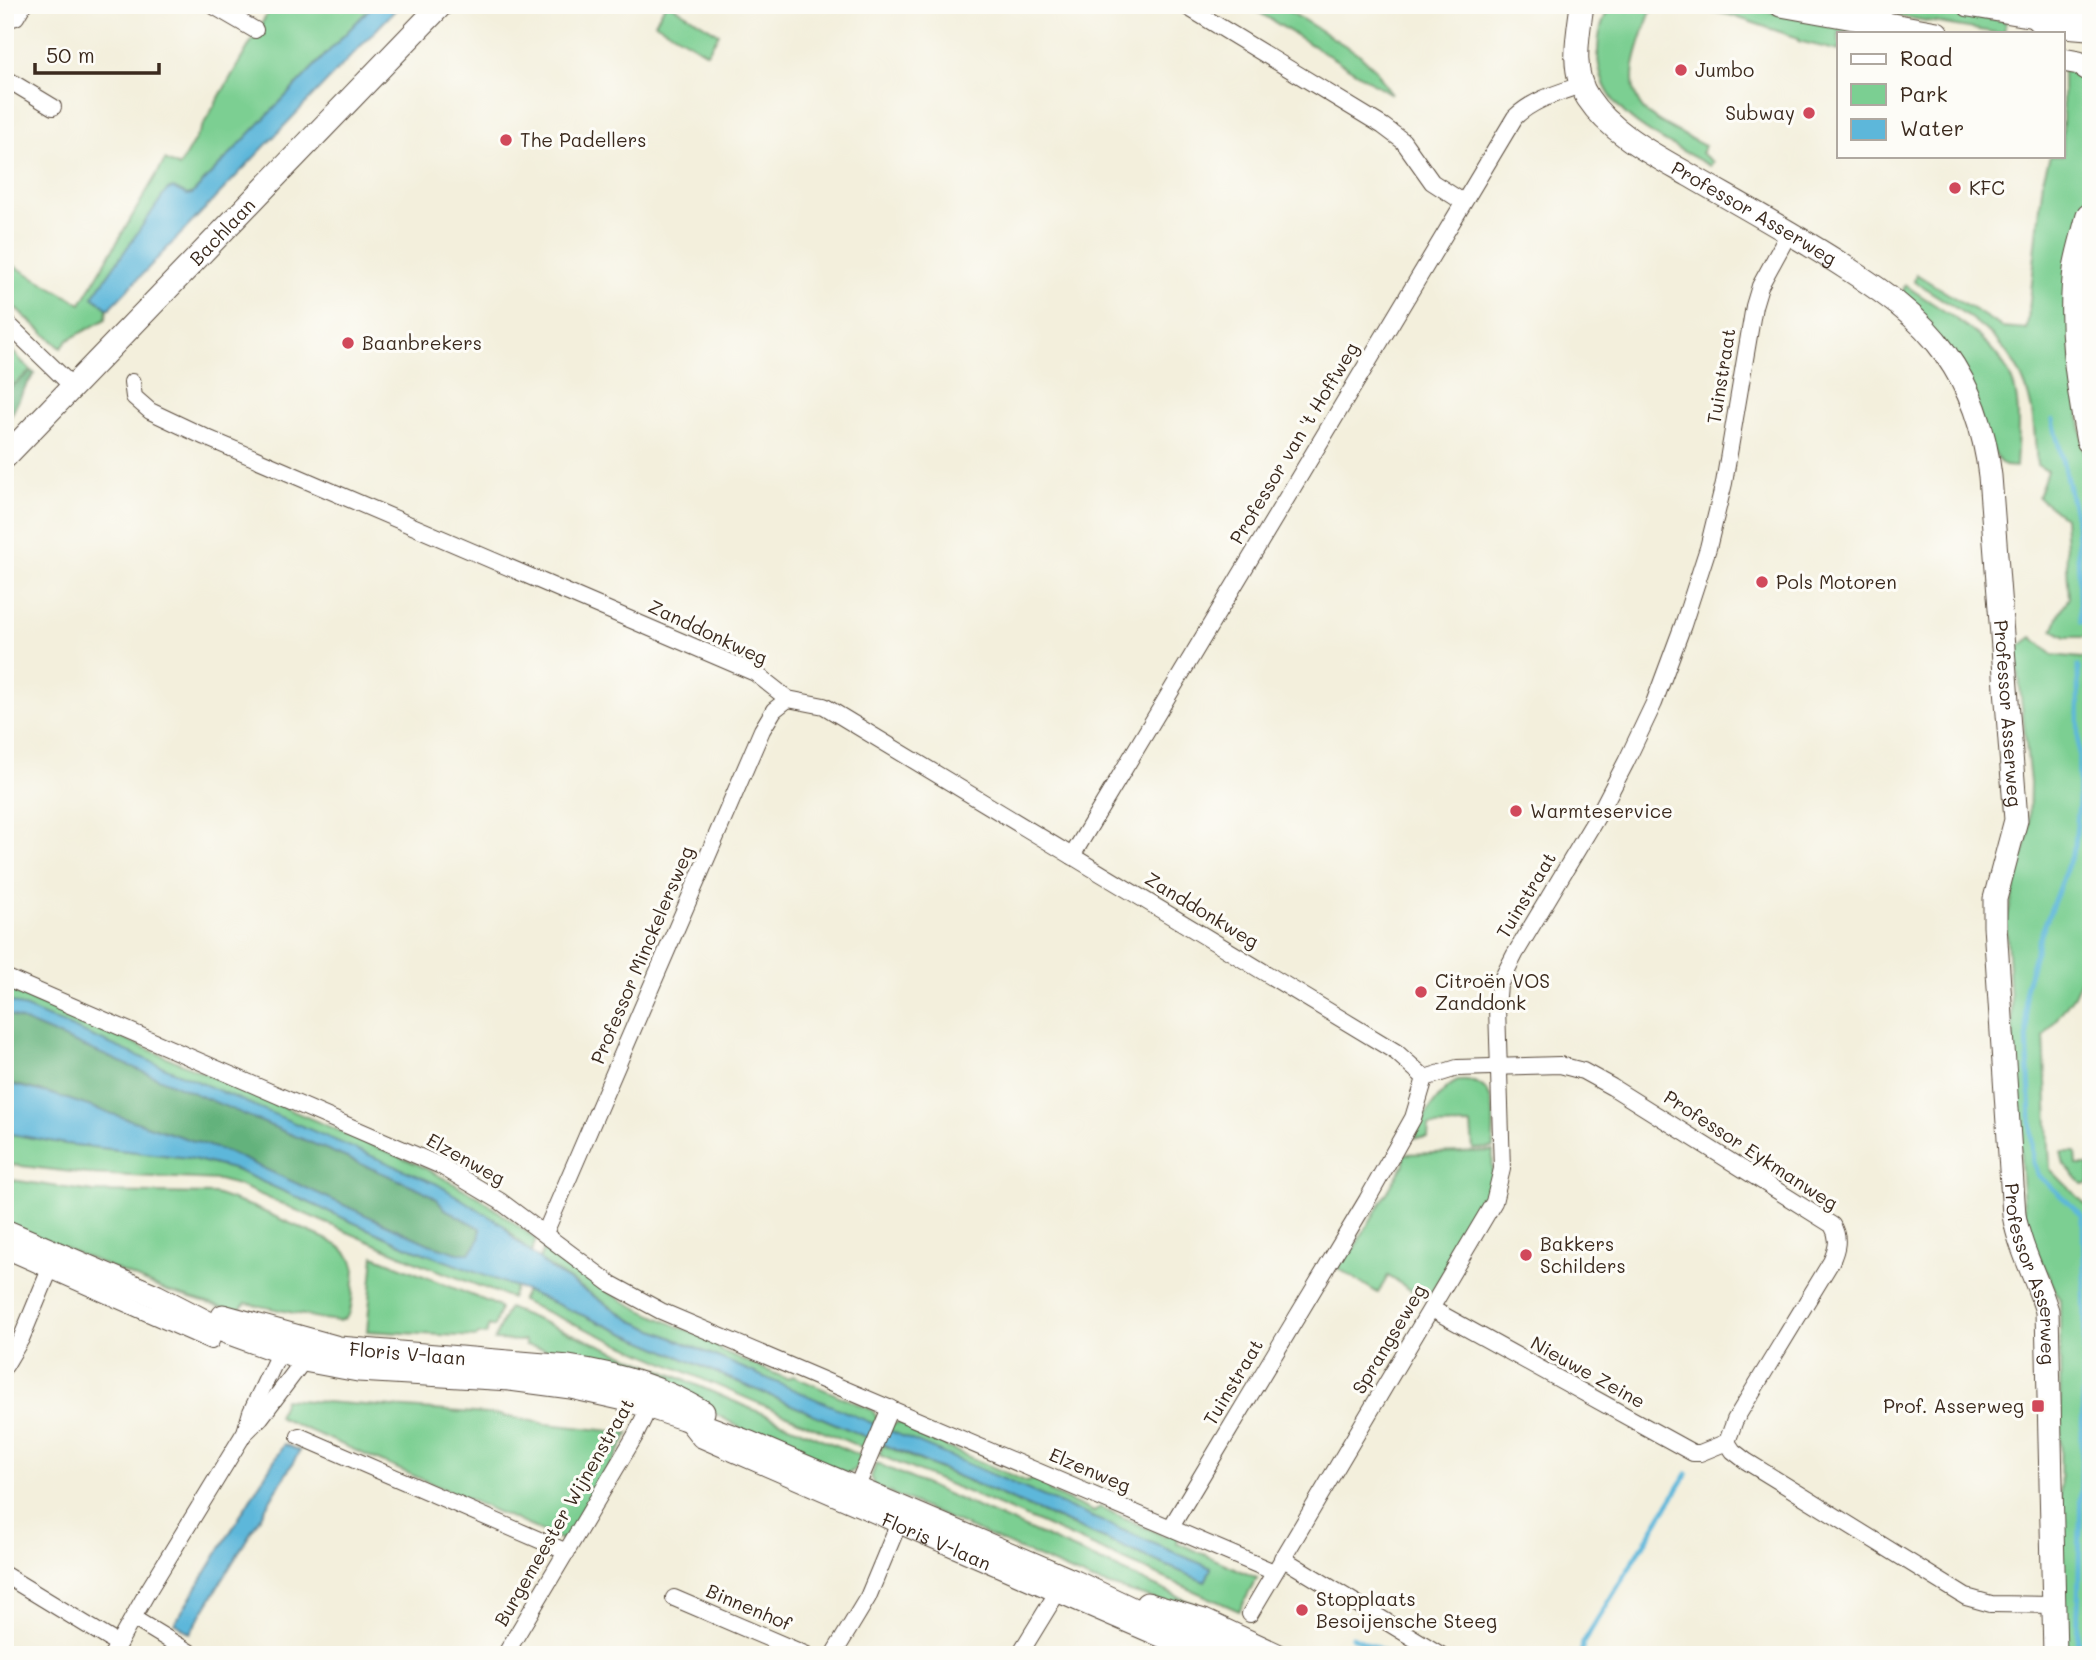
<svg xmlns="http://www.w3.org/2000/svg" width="2096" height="1660" font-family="Mali,sans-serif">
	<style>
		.green { fill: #7bcf92; stroke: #5b7c58; stroke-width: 2 }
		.forest { fill: #64b27c; stroke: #506e4d; stroke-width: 2 }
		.water { fill: #5db7da; stroke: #4c707c; stroke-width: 2 }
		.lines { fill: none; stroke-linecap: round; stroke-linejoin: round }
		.stream { stroke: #5db7da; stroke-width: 5 }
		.street-casing { stroke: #57483a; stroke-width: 18 }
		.secondary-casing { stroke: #57483a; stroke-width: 25 }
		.highway-casing { stroke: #57483a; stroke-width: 32 }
		.street { stroke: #fff; stroke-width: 16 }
		.secondary { stroke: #fff; stroke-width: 23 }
		.highway { stroke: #fff; stroke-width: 30 }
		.poi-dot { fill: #d1495b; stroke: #fdfcf7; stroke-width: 2.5 }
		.labels { text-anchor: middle; stroke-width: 6; stroke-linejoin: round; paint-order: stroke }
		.poi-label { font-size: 19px; fill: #3b2a1e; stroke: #fdfcf7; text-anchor: start }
		.street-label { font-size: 19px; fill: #3b2a1e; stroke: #fdfcf7 }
	</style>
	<rect width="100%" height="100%" fill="#fdfcf7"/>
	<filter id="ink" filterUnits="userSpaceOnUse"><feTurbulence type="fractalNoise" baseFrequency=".0143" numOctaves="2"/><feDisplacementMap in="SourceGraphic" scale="14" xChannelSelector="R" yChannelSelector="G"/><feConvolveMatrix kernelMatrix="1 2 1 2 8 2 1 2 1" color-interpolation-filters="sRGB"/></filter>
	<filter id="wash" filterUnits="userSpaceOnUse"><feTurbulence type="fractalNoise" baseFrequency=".00686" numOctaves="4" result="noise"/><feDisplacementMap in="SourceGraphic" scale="28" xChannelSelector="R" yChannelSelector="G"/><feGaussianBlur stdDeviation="1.57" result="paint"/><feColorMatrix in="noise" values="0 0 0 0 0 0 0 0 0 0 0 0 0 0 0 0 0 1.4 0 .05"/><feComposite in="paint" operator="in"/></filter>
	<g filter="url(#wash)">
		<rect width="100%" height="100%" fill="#f3efdc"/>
		<g class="green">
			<polygon points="264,5 373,5 192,194 187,195 173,188 167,191 93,297 107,308 106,319 68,340 61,348 5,299 5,261 81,304 165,160 179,167 270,9"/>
			<polygon points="665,5 671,5 719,34 707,53 655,23"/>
			<polygon points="1247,5 1279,5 1359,54 1376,70 1391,94"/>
			<path d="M1611 5H1653C1643 36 1619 81 1644 110 1653 121 1690 138 1705 146L1701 153 1713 162 1710 166C1662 138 1597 116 1598 52 1598 35 1602 19 1611 5Z"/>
			<polygon points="1679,5 1734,5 1883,33 1839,33 1839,51 1798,41 1798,38 1730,15"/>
			<polygon points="1834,5 1894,5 2006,21 2004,33 1997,33"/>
			<path d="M2063 66 2080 74 2091 86V201L2074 250 2072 365 2091 495V637H2066L2053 630C2061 614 2057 613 2069 598L2064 517 2038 497 2047 471 2037 465C2035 445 2035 425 2031 406 2017 339 1965 315 1914 281L1916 274 2002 327 2027 329 2043 179 2050 156H2063Z"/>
			<path d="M1905 285C1943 312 1998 338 2014 386 2021 411 2017 441 2016 467L2005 466 1999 461 1902 294Z"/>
			<polygon points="5,349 12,351 31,371 11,387 12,379 5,371"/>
			<polygon points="2032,637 2053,655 2091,659 2091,946 2088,964 2074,995 2044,1036 2050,1169 2085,1204 2091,1208 2091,1655 2061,1655 2060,1300 2025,1227 2006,922 2029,832 2030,783 2016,649"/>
			<polygon points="5,988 419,1165 479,1197 536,1239 531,1254 503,1225 5,999"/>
			<path d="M1458 1081C1501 1077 1493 1119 1493 1148L1473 1149 1471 1125 1429 1126 1428 1138H1415C1421 1121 1440 1088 1458 1081Z"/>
			<polygon points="5,1133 66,1144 189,1158 236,1170 408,1247 516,1287 511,1298 424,1265 238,1185 219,1180 88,1174 5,1164"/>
			<polygon points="1493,1151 1492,1180 1486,1201 1427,1300 1388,1276 1378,1293 1336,1267 1347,1250 1354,1248 1404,1164 1404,1154"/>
			<polygon points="2061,1152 2076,1152 2077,1165 2089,1165 2089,1184 2083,1185 2064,1164"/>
			<polygon points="5,1179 93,1192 215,1194 253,1207 328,1240 343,1249 352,1260 355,1270 352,1301 350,1312 346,1318 339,1321 323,1319 246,1303 237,1312 167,1291 5,1223"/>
			<path d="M545 1246C568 1263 590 1282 615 1296 647 1315 683 1328 718 1343L720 1350 787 1379 793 1376 872 1410 878 1419 875 1425 633 1321 539 1260Z"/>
			<polygon points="374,1256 496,1305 500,1309 494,1327 489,1325 486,1335 478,1334 477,1337 367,1331"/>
			<polygon points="526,1291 868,1438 865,1449 521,1301"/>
			<path d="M508 1308 652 1366 861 1456C859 1466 856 1470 848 1474L751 1434 693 1401 605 1365 575 1355 525 1345V1341L494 1340Z"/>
			<polygon points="284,1399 501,1415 547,1424 629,1433 569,1543 278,1417"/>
			<polygon points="900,1422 944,1440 946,1447 1027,1482 1033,1479 1047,1485 1050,1492 1094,1512 1100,1507 1164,1536 1171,1532 1179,1536 1176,1542 1257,1578 1239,1611 1038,1522 879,1455 883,1445 1205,1582 1211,1568 889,1431 891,1425"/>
			<polygon points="876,1463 1114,1567 1235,1623 1090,1580 874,1486 871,1478"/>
		</g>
		<g class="forest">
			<path d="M31 371 35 374C20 390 18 407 5 425V392Z"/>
			<path d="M5 1013 420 1189 437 1199 445 1209 480 1228C481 1240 477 1245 469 1253H458L429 1244 230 1153 52 1094 5 1082Z"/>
		</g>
		<g class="water">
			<polygon points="373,5 400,5 110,308 107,308 93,297 167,190 173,188 187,195 192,194"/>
			<path d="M5 999 437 1184 503 1225 514 1239 552 1270 633 1321 1211 1568 1205 1582 526 1291 408 1247 236 1170 189 1158 66 1144 5 1133V1083L52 1094 230 1153 429 1244 458 1253H469C477 1245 481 1240 480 1228L445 1209 437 1199 420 1189 5 1013Z"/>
			<polygon points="284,1444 300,1451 190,1633 175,1623"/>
		</g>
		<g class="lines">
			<g class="stream">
				<polyline points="2053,420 2077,523 2081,622"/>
				<polyline points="1352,1637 1393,1655"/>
				<polyline points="1581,1655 1583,1643 1687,1474"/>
				<polyline points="2077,1655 2085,1317 2083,1216 2039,1176 2033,1163 2025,989 2039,940 2075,846 2079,802 2078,666"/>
			</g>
		</g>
	</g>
	<g filter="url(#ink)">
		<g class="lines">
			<defs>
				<g id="street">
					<polyline points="212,5 255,30"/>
					<polyline points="1184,5 1383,126 1403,141 1432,182 1463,202"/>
					<polyline points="5,20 16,17 23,5"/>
					<polyline points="5,78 53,107"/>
					<polyline points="5,321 72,386"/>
					<polyline points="132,382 134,397 150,411 205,437 755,673 788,699 824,706 1396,1052 1425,1078"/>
					<path d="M1072 856 1515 117C1534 99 1558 93 1581 85"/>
					<polyline points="5,977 441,1166 500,1201 611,1284 661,1311 1274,1572"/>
					<polyline points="545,1233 762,730 774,710 788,699"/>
					<polyline points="5,1250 211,1341 220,1318"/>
					<polyline points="1432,1309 1693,1453 1700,1453 1727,1442"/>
					<polyline points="5,1366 21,1339 50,1269"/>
					<path id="s1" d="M685 1420 700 1439 1198 1655"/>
					<polyline points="247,1431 261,1417 304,1360 307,1352"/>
					<polyline points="299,1436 567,1552"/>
					<polyline points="1727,1442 1733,1451 1746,1461 1966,1597 1991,1604 2054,1605"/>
					<polyline points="856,1489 890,1408"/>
					<path d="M1171 1527 1367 1200 1413 1118 1425 1078 1457 1068 1560 1065 1583 1071 1612 1087 1832 1225C1840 1238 1837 1249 1831 1262L1735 1420 1727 1442"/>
					<polyline points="1282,1558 1441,1655"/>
					<polyline points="5,1575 118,1644"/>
					<polyline points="674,1598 807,1655"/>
					<polyline points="1250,1614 1494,1202 1502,1169 1497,1007 1499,985 1515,954 1600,812 1626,762 1654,703 1683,625 1708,548 1724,483 1754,306 1760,286 1789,233"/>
					<polyline points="133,1618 194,1655"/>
					<polyline points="112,1655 148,1591 245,1432 251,1412 284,1343"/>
					<polyline points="505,1655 635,1436 653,1399"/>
					<polyline points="833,1655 868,1597 898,1525"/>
					<polyline points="1019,1655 1057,1593"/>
				</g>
				<g id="secondary">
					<path id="s2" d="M1582 5C1578 35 1570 71 1588 98 1611 133 1654 155 1689 175 1741 205 1794 234 1845 267 1882 291 1919 316 1945 353 1971 389 1985 432 1990 476L2016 820 1995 899V926L2014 1215C2020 1249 2037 1279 2047 1311L2055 1655"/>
					<polyline points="1781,5 1937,33"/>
					<polyline points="1969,5 2040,17 2064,26 2088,28 2091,26"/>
					<polyline points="2063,60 2079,63 2091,71"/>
					<path id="s3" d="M5 457 441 5"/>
					<polyline points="5,1231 156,1296 224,1331 304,1360 358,1370 510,1379 571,1387 629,1400 683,1418 750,1443 1075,1582 1229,1655"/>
					<path id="s4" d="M223 1316 339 1348 569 1367C616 1374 662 1387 703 1412"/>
					<polyline points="1147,1604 1204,1621 1277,1655"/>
				</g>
				<g id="highway">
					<polyline points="2040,17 2059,14 2081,5"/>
					<path d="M2091 218C2087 234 2082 250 2079 266 2071 324 2081 382 2091 439"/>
				</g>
			</defs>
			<use href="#street" class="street-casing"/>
			<use href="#secondary" class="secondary-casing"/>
			<use href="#highway" class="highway-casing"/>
			<use href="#street" class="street"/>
			<use href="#secondary" class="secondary"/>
			<use href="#highway" class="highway"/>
		</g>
	</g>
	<g class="poi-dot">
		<circle cx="1681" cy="70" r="7"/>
		<circle cx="1809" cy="113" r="7"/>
		<circle cx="506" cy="140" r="7"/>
		<circle cx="1955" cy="188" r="7"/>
		<circle cx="348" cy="343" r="7"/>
		<circle cx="1762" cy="582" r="7"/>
		<circle cx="1516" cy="811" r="7"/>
		<circle cx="1421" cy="992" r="7"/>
		<circle cx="1526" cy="1255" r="7"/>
		<rect x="2031" y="1399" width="14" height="14" rx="3.5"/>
		<circle cx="1302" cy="1610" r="7"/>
	</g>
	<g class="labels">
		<g class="poi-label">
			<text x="1695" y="77">Jumbo</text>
			<text x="1795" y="120" text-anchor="end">Subway</text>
			<text x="520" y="147">The Padellers</text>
			<text x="1969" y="195">KFC</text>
			<text x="362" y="350">Baanbrekers</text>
			<text x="1776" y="589">Pols Motoren</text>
			<text x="1530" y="818">Warmteservice</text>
			<text x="1435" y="988">Citroën VOS<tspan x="1435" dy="22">Zanddonk</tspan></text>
			<text x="1540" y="1251">Bakkers<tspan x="1540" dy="22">Schilders</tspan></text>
			<text x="2024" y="1413" text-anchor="end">Prof. Asserweg</text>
			<text x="1316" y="1606">Stopplaats<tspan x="1316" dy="22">Besoijensche Steeg</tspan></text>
		</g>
		<g class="street-label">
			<text dy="7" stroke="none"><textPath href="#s2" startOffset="299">Professor Asserweg</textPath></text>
			<text dy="7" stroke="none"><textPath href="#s3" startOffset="313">Bachlaan</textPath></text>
			<text transform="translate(1721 376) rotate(-81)" y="7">Tuinstraat</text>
			<text transform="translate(1294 443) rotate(-59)" y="7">Professor van 't Hoffweg</text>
			<text transform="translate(708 632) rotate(25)" y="7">Zanddonkweg</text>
			<text dy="7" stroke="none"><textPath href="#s2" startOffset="908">Professor Asserweg</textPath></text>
			<text transform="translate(1526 895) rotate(-59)" y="7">Tuinstraat</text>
			<text transform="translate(1202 910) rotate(31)" y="7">Zanddonkweg</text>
			<text transform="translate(642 955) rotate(-67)" y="7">Professor Minckelersweg</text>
			<text transform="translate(1751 1150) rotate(33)" y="7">Professor Eykmanweg</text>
			<text transform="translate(466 1159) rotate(29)" y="7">Elzenweg</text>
			<text dy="7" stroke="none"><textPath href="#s2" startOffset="1475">Professor Asserweg</textPath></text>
			<text transform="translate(1389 1339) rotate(-59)" y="7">Sprangseweg</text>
			<text dy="7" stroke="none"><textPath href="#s4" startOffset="189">Floris V-laan</textPath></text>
			<text transform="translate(1588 1372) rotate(29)" y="7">Nieuwe Zeine</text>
			<text transform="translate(1233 1382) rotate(-59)" y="7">Tuinstraat</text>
			<text transform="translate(1090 1470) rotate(23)" y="7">Elzenweg</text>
			<text transform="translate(564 1512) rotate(-60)" y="7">Burgemeester Wijnenstraat</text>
			<text dy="7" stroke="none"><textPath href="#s1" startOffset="282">Floris V-laan</textPath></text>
			<text transform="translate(749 1607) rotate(23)" y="7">Binnenhof</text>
		</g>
	</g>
	<rect width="2096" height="1660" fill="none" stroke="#fdfcf7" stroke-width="28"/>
	<rect x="1837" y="32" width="228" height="126" fill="#fdfcf7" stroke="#afa8a0" stroke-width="2"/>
	<rect x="1851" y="54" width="35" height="10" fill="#ffffff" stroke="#afa8a0" stroke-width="2"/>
	<text x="1900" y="66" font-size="21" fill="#3b2a1e">Road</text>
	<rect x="1851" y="84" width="35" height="21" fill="#7bcf92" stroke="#afa8a0" stroke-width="2"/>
	<text x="1900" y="102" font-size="21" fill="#3b2a1e">Park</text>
	<rect x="1851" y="119" width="35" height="21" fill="#5db7da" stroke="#afa8a0" stroke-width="2"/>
	<text x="1900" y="136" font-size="21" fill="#3b2a1e">Water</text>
	<path d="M35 63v10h124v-10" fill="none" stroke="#3b2a1e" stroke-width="3.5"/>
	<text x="46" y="63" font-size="21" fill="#3b2a1e" stroke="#fdfcf7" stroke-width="5" paint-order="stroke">50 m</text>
</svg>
